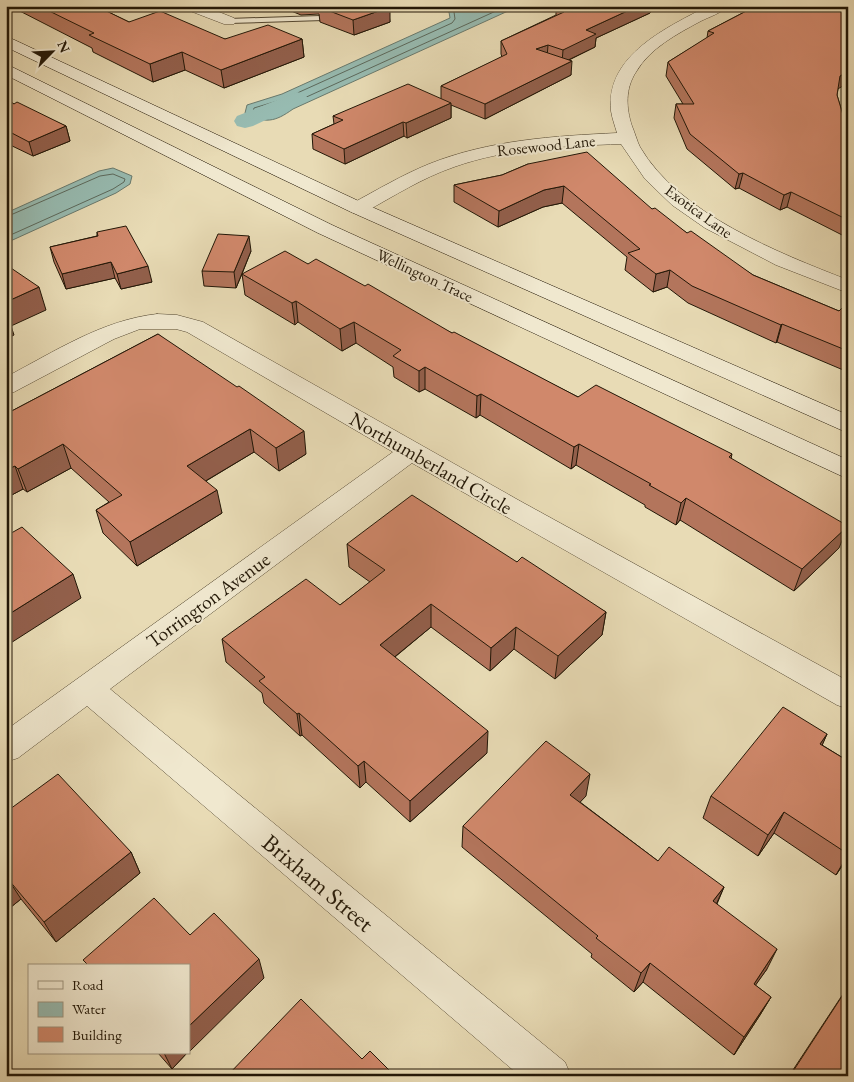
<svg xmlns="http://www.w3.org/2000/svg" width="854" height="1082" font-family="'EB Garamond',serif">
	<style>
		.water { fill: #97bbb1; stroke: #68796d }
		.lines { fill: none; stroke-linecap: round; stroke-linejoin: round }
		.shore { stroke: #5c695c; stroke-width: 1 }
		.canal { fill: #97bbb1; fill-rule: evenodd }
		.lane-casing { stroke: #544832; stroke-width: 2 }
		.street-casing { stroke: #544832; stroke-width: 1 }
		.secondary-casing { stroke: #221707; stroke-width: 1 }
		.lane { fill: #f0e8cf; fill-rule: evenodd }
		.street { fill: #f0e8cf; fill-rule: evenodd }
		.secondary { fill: #f0e8cf; fill-rule: evenodd }
		.wall { fill: #b3755c; stroke: #221707 }
		.shaded-wall { fill: #925f4b; stroke: #221707 }
		.building { fill: #d0886b; stroke: #221707 }
		.labels { text-anchor: middle; stroke-width: 4; stroke-linejoin: round; paint-order: stroke }
		.far-street-label { font-size: 16px; fill: #221707; stroke: #f0e8cf }
		.street-label { font-size: 20px; fill: #221707; stroke: #f0e8cf }
		.near-street-label { font-size: 24px; fill: #221707; stroke: #f0e8cf }
	</style>
	<rect width="100%" height="100%" fill="#e8dbb5"/>
	<filter id="stains"><feTurbulence type="fractalNoise" baseFrequency=".004" numOctaves="4"/><feColorMatrix values="0 0 0 0 .2 0 0 0 0 .09 0 0 0 0 .02 0 0 0 .5 -.17"/></filter>
	<radialGradient id="worn" r=".72"><stop offset=".6" stop-color="#630" stop-opacity="0"/><stop offset="1" stop-color="#630" stop-opacity=".3"/></radialGradient>
	<g class="water">
		<path d="M431 6H519L293 109C275 122 265 124 245 113L247 105 282 94 450 18 449 12Z"/>
		<polygon points="113,168 132,176 130,184 116,193 6,243 6,213 99,171"/>
	</g>
	<g class="lines">
		<g class="shore">
			<path d="M448 6 454 12 455 19 452 23 284 99 254 108 253 111C267 118 278 112 291 104L507 6"/>
			<polyline points="6,217 100,176 113,174 125,179 124,182 113,189 6,237"/>
		</g>
		<polygon class="canal" points="297,92 304,94 308,98 304,102 253,126 245,128 237,126 234,121 237,116"/>
		<defs>
			<g id="lane">
				<polygon points="97,6 105,6 106,7 102,9"/>
				<polygon points="320,16 323,16 323,20 229,23 225,21 229,19"/>
			</g>
			<g id="street">
				<polygon points="183,6 204,6 234,18 236,21 234,24 224,24 185,9"/>
				<path d="M708 6H727C722 13 709 17 701 21 677 34 650 48 636 72 625 89 626 108 632 126 635 133 637 141 640 147 679 214 779 253 848 280V293L776 265 705 228 672 205 645 179 621 144C565 146 507 148 454 167 422 178 394 196 365 212L358 214 351 212 348 208 351 204C377 190 402 175 429 164 489 140 554 136 617 133 615 126 612 118 611 111 605 55 668 27 708 6Z"/>
				<path d="M157 314 177 315 203 322 520 501 848 681V709L837 705 412 463 110 689 565 1062 571 1076H520L87 706 18 758 6 762V730L393 452 187 332 176 329H140L114 339 14 392 6 394V377C54 352 102 320 157 314Z"/>
			</g>
			<g id="secondary">
				<polygon points="6,36 365,204 848,415 848,433 351,212 6,47"/>
				<polygon points="6,64 332,225 848,460 848,479 318,233 6,75"/>
			</g>
		</defs>
		<use href="#lane" class="lane-casing"/>
		<use href="#street" class="street-casing"/>
		<use href="#secondary" class="secondary-casing"/>
		<use href="#lane" class="lane"/>
		<use href="#street" class="street"/>
		<use href="#secondary" class="secondary"/>
	</g>
	<g class="wall">
		<polygon points="10,6 96,6 129,22 225,39 302,39 304,57 224,88 185,70 153,82 93,52 92,48"/>
		<polygon points="279,6 388,6 390,22 354,35 320,22 319,14 301,15"/>
		<polygon points="756,6 838,89 837,95 846,125 848,126 848,238 787,207 780,210 739,188 735,189 687,149 674,118 676,104 683,104 666,76 668,62 707,38 708,31"/>
		<polygon points="556,9 651,10 650,13 596,38 595,47 569,60 571,75 485,119 451,105 451,118 407,138 404,136 345,164 313,149 312,134 334,124 333,116 441,99 441,86 502,57 501,54 501,41 556,15"/>
		<polygon points="6,99 14,104 66,126 70,141 33,156 6,143"/>
		<polygon points="528,164 652,209 687,233 753,275 839,311 848,305 848,372 777,342 776,343 688,303 667,287 653,292 625,270 627,257 562,203 543,207 498,227 454,202 454,185 502,175"/>
		<polygon points="97,232 152,282 121,289 115,278 66,289 54,262 50,247 97,236"/>
		<polygon points="251,251 242,274 308,264 452,333 578,397 732,454 731,459 839,548 794,591 680,520 676,525 645,507 645,505 576,465 571,469 480,415 476,418 425,389 419,392 394,377 393,367 356,343 342,351 298,322 295,325 245,295 242,274 236,288 204,286 202,271"/>
		<polygon points="158,334 306,454 279,471 254,452 206,481 222,513 137,566 103,533 96,510 109,502 71,468 27,492 23,489 6,498 6,414"/>
		<polygon points="347,544 517,562 606,612 602,635 555,679 514,649 490,671 431,627 395,657 487,753 410,822 366,782 360,788 302,735 300,736 264,703 262,693 226,662 222,639 340,605 370,582 349,567"/>
		<polygon points="827,734 822,745 848,761 848,857 836,875 774,833 758,856 703,818 711,796"/>
		<polygon points="586,796 580,802 658,861 724,887 717,904 767,969 755,985 771,997 760,1015 734,1055 643,982 634,992 591,957 592,954 462,847 463,826"/>
		<polygon points="6,812 131,852 140,873 56,942 21,899 6,911"/>
		<polygon points="848,987 848,1076 789,1076 841,997"/>
		<polygon points="158,1053 187,1053 172,1069"/>
	</g>
	<g class="shaded-wall">
		<polygon points="638,6 658,6 651,10 650,13 596,38 595,47 562,63 563,50 586,30"/>
		<polygon points="390,7 390,22 354,35 353,20"/>
		<polygon points="302,39 304,57 224,88 221,70"/>
		<polygon points="548,45 547,58 536,49"/>
		<polygon points="182,52 185,70 153,82 150,64"/>
		<polygon points="572,61 571,75 485,119 485,104"/>
		<polygon points="848,71 848,83 836,90 840,76"/>
		<polygon points="451,103 451,118 407,138 406,123"/>
		<polygon points="403,122 404,136 345,164 344,149"/>
		<polygon points="66,126 70,141 33,156 29,142"/>
		<polygon points="743,173 739,188 735,189 739,174"/>
		<polygon points="564,186 562,203 543,207 498,227 499,211 544,190"/>
		<polygon points="791,192 787,207 780,210 784,195"/>
		<polygon points="249,236 251,251 236,288 234,272"/>
		<polygon points="111,262 115,278 66,289 62,274"/>
		<polygon points="148,266 152,282 121,289 117,274"/>
		<polygon points="670,270 667,287 653,292 656,274"/>
		<polygon points="39,287 46,310 11,326 14,335 6,339 6,302"/>
		<polygon points="296,301 298,322 295,325 292,303"/>
		<polygon points="354,322 356,343 342,351 340,329"/>
		<polygon points="782,324 777,342 776,343 781,325"/>
		<polygon points="425,367 425,389 419,392 419,371"/>
		<polygon points="481,394 480,415 476,418 477,396"/>
		<polygon points="250,429 254,452 192,489 187,466"/>
		<polygon points="304,431 306,454 279,471 276,448"/>
		<polygon points="63,444 71,468 27,492 18,469"/>
		<polygon points="579,444 576,465 571,469 574,447"/>
		<polygon points="15,466 23,489 6,498 6,470"/>
		<polygon points="217,490 222,513 137,566 130,542"/>
		<polygon points="686,498 680,520 676,525 681,503"/>
		<polygon points="848,526 839,548 794,591 802,569"/>
		<polygon points="73,574 81,598 6,646 6,616"/>
		<polygon points="431,604 431,627 381,668 380,645"/>
		<polygon points="606,612 602,635 555,679 558,656"/>
		<polygon points="516,627 514,649 490,671 491,648"/>
		<polygon points="299,713 302,735 300,736 297,714"/>
		<polygon points="488,731 487,753 410,822 410,801"/>
		<polygon points="827,734 817,757 820,744"/>
		<polygon points="364,761 366,782 360,788 358,766"/>
		<polygon points="590,774 586,796 566,817 570,795"/>
		<polygon points="784,812 774,833 758,856 768,835"/>
		<polygon points="131,852 140,873 56,942 44,922"/>
		<polygon points="848,854 848,857 836,875"/>
		<polygon points="8,879 21,899 6,911 6,881"/>
		<polygon points="724,887 715,907 713,901"/>
		<polygon points="777,949 767,969 743,1003 754,984"/>
		<polygon points="259,959 264,978 189,1052 189,1026"/>
		<polygon points="650,963 643,982 634,992 641,973"/>
		<polygon points="771,997 760,1015 734,1055 744,1037"/>
		<polygon points="164,1053 187,1053 172,1069"/>
	</g>
	<g class="building">
		<polygon points="39,6 96,6 129,22 160,11 225,39 268,25 302,39 221,70 182,52 150,64 89,35 94,33"/>
		<polygon points="321,6 388,6 390,7 353,20 319,7"/>
		<polygon points="562,6 638,6 586,30 596,34 563,50 548,45 536,49 572,61 485,104 441,86 507,54 501,41 564,12 556,9"/>
		<polygon points="756,6 848,6 848,71 840,76 837,95 846,125 848,126 848,220 791,192 784,195 743,173 739,174 690,134 676,104 694,104 668,62 714,33 708,31"/>
		<polygon points="408,84 451,103 406,123 403,122 344,149 312,134 343,120 333,116"/>
		<polygon points="6,99 14,104 17,102 66,126 29,142 6,130"/>
		<polygon points="587,152 652,209 655,208 687,233 691,231 753,275 839,311 846,304 848,305 848,351 782,324 781,325 692,286 670,270 656,274 628,253 640,249 564,186 544,190 499,211 454,185 502,175 528,164"/>
		<polygon points="126,226 148,266 117,274 111,262 62,274 50,247 98,236 97,232"/>
		<polygon points="218,234 249,236 234,272 202,271"/>
		<polygon points="285,251 308,264 316,259 365,286 368,284 452,333 454,332 578,397 596,385 732,454 729,457 848,526 802,569 686,498 681,503 649,485 651,484 579,444 574,447 481,394 477,396 425,367 419,371 393,356 401,350 354,322 340,329 296,301 292,303 242,274"/>
		<polygon points="6,266 8,266 39,287 6,302"/>
		<polygon points="158,334 237,387 239,386 304,431 276,448 250,429 187,466 217,490 130,542 96,510 122,495 63,444 18,469 15,466 6,470 6,414"/>
		<polygon points="412,495 517,562 522,557 606,612 558,656 516,627 491,648 431,604 380,645 488,731 410,801 364,761 358,766 299,713 297,714 259,681 265,677 222,639 306,579 340,605 385,570 347,544"/>
		<polygon points="22,527 73,574 6,616 6,536"/>
		<polygon points="783,707 827,734 820,744 848,761 848,854 784,812 768,835 711,796"/>
		<polygon points="546,741 590,774 570,795 658,861 669,847 724,887 713,901 777,949 754,984 771,997 744,1037 650,963 641,973 596,938 598,936 463,826"/>
		<polygon points="58,774 131,852 44,922 8,879 6,881 6,812"/>
		<polygon points="154,898 190,935 214,913 259,959 189,1026 189,966 89,966 83,960"/>
		<polygon points="848,987 848,1076 790,1076"/>
		<polygon points="301,999 362,1059 370,1051 395,1076 227,1076"/>
	</g>
	<g class="labels">
		<g class="far-street-label">
			<text transform="translate(546 145) rotate(-6)" y="6">Rosewood Lane</text>
			<text transform="translate(699 211) rotate(36)" y="6">Exotica Lane</text>
			<text transform="translate(425 275) rotate(25)" y="6">Wellington Trace</text>
		</g>
		<g class="street-label">
			<text transform="translate(431 463) rotate(30)" y="7">Northumberland Circle</text>
			<text transform="translate(208 600) rotate(-36)" y="7">Torrington Avenue</text>
		</g>
		<g class="near-street-label">
			<text transform="translate(318 883) rotate(40)" y="8">Brixham Street</text>
		</g>
	</g>
	<rect width="854" height="1082" fill="none" stroke="#e8dbb5" stroke-width="25"/>
	<rect x="8" y="8" width="839" height="1067" fill="none" stroke="#221707" stroke-width="2.5"/>
	<rect x="12" y="12" width="829" height="1057" fill="none" stroke="#221707"/>
	<rect x="28" y="964" width="162" height="90" fill="#f0e8cf" stroke="#9e947f"/>
	<rect x="38" y="981" width="25" height="8" fill="#f0e8cf" stroke="#9e947f"/>
	<text x="72" y="990" font-size="15" fill="#221707">Road</text>
	<rect x="38" y="1002" width="25" height="15" fill="#97bbb1" stroke="#9e947f"/>
	<text x="72" y="1014" font-size="15" fill="#221707">Water</text>
	<rect x="38" y="1027" width="25" height="15" fill="#d0886b" stroke="#9e947f"/>
	<text x="72" y="1040" font-size="15" fill="#221707">Building</text>
	<g transform="translate(52 52) rotate(66)" stroke="#f0e8cf" stroke-width="4" paint-order="stroke">
	<path d="M0-4L9 19L0 12L-9 19Z" fill="#221707"/>
	<text y="-8" font-size="14" font-weight="bold" text-anchor="middle" fill="#221707">N</text>
	</g>
	<rect width="100%" height="100%" filter="url(#stains)"/>
	<rect width="100%" height="100%" fill="url(#worn)"/>
</svg>
